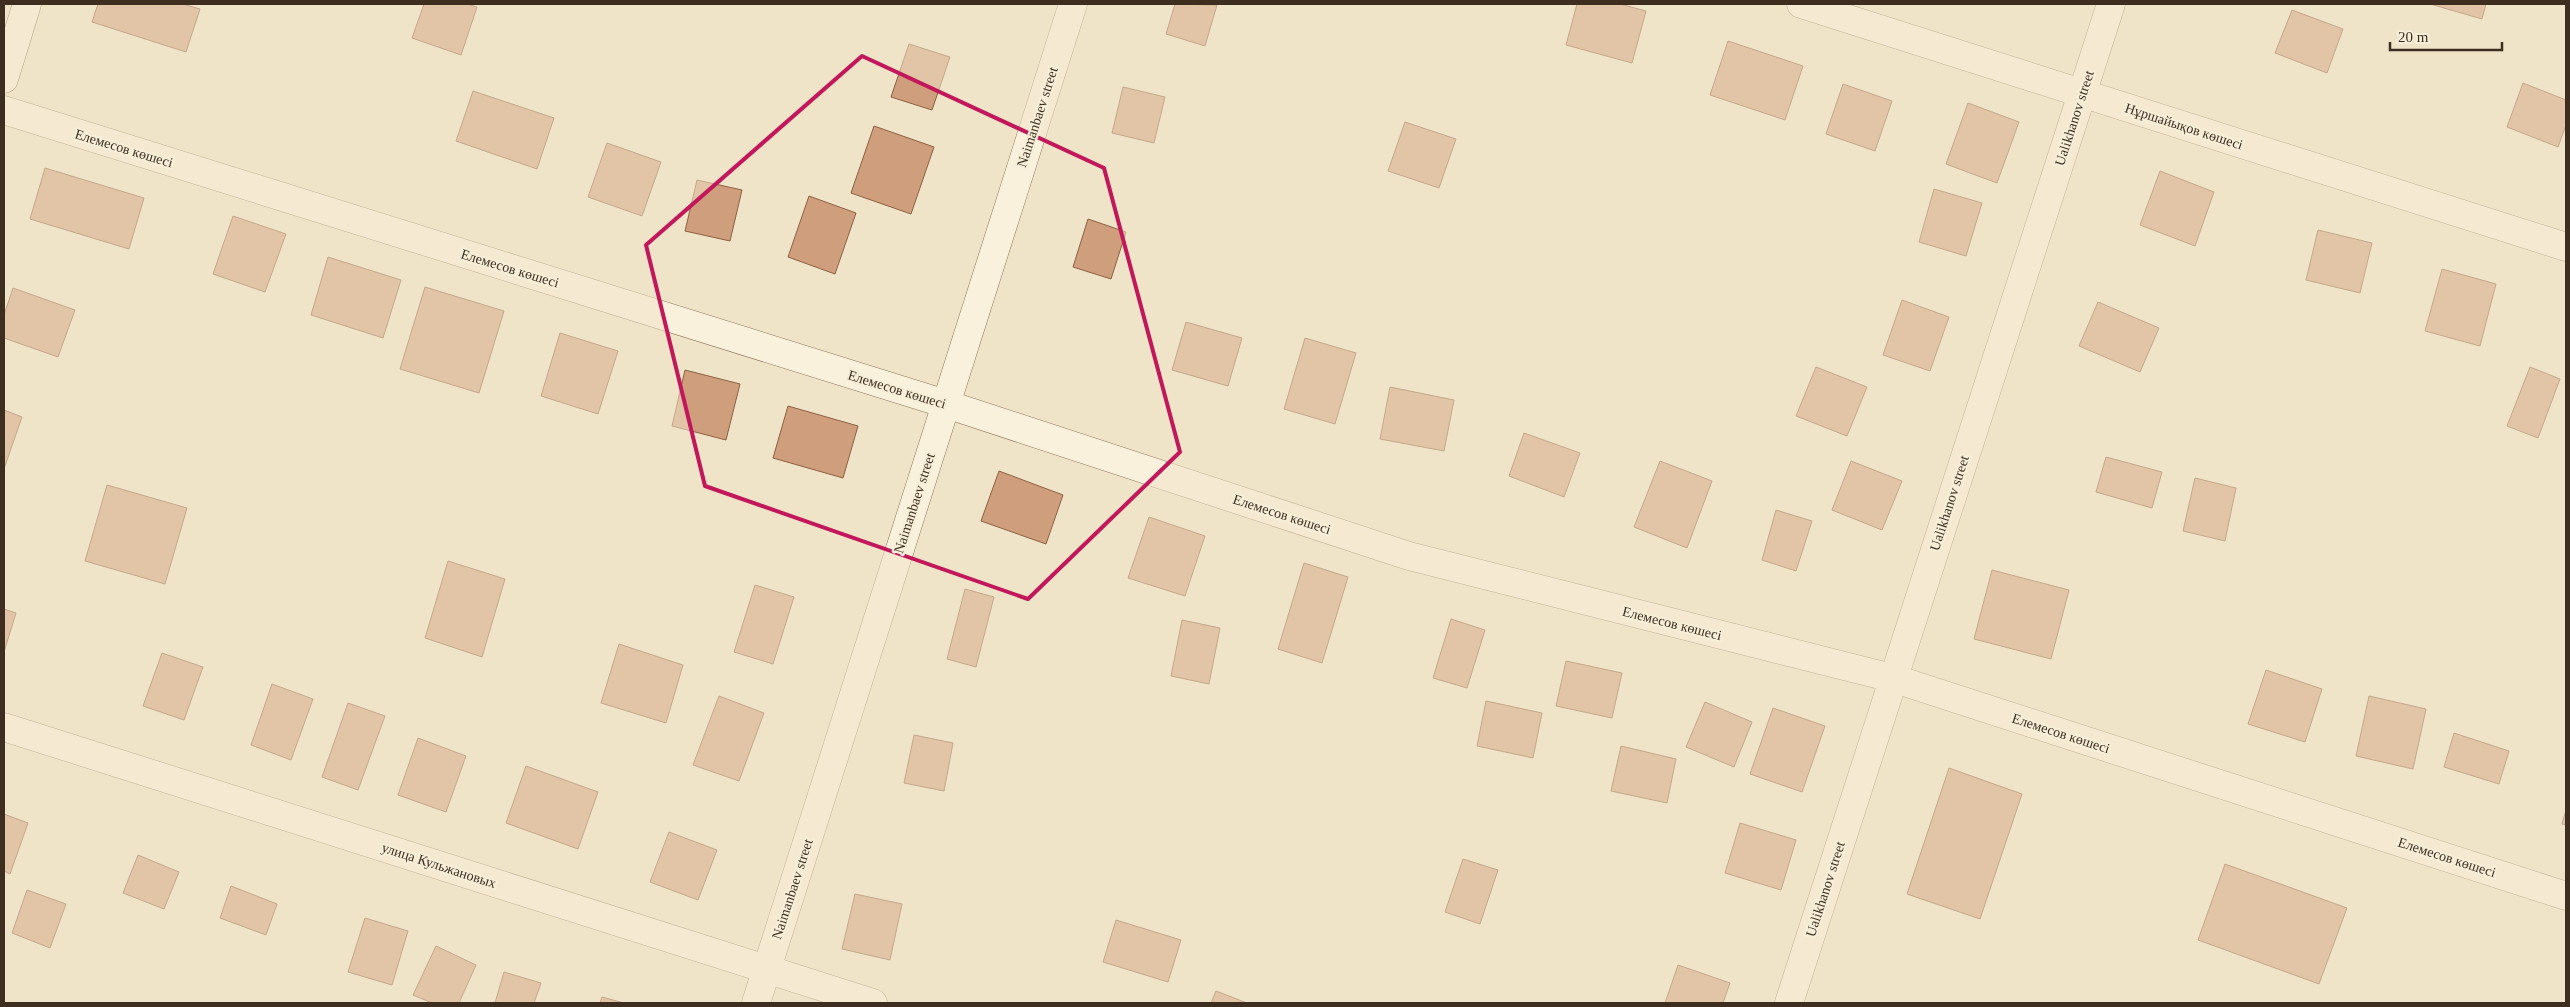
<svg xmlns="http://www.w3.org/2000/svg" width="2570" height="1007" font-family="Georgia,serif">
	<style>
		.building { fill: #cf9f7d; stroke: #8d5f41 }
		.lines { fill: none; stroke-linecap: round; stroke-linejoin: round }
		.street-casing { stroke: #8d765c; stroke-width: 29 }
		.secondary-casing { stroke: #6f573f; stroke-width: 29 }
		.street { stroke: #faf1dc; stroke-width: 28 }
		.secondary { stroke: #faf1dc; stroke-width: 28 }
		.marked { fill: none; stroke: #c2185b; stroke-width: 4; stroke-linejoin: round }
		.labels { text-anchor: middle; stroke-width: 4.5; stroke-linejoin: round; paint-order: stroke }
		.street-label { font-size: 14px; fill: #3d2e20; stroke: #f7eed8 }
	</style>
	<rect width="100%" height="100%" fill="#f0e4c8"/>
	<g class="building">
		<polygon points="98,4 183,4 200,9 186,52 92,22"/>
		<polygon points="424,4 467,4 477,7 461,55 412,38"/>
		<polygon points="1175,4 1217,5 1205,46 1166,34"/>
		<polygon points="1577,4 1620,4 1646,11 1632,63 1566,45"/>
		<polygon points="2430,4 2486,4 2482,19"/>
		<polygon points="2292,10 2343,29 2327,73 2275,53"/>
		<polygon points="1728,41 1803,66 1785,120 1710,95"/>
		<polygon points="909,44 950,57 932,110 891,97"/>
		<polygon points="2523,83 2566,100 2566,125 2558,147 2507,127"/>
		<polygon points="1843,84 1892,101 1875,151 1826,134"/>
		<polygon points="1123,87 1165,97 1154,143 1112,133"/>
		<polygon points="473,91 554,118 537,169 456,141"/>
		<polygon points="1968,103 2019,122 1997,183 1946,164"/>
		<polygon points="1405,122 1456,139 1439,188 1388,171"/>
		<polygon points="874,126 934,147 911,214 851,193"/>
		<polygon points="607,143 661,162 642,216 588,197"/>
		<polygon points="45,168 144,198 129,249 30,219"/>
		<polygon points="2160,171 2214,192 2195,246 2140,225"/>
		<polygon points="697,180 742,190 730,241 685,231"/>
		<polygon points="1934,189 1982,203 1966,256 1919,242"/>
		<polygon points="809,196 856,213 835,274 788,257"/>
		<polygon points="233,216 286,234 265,292 213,274"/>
		<polygon points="1088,219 1126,232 1111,279 1073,267"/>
		<polygon points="2318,230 2372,243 2360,293 2306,280"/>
		<polygon points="328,257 401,280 383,338 311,315"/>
		<polygon points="2442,269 2496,284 2480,346 2425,331"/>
		<polygon points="425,287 504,311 479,393 400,369"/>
		<polygon points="13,288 75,310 58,357 4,338 4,315"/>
		<polygon points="1902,300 1949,317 1930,371 1883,355"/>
		<polygon points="2098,302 2159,328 2140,372 2079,346"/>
		<polygon points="1186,322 1242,338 1228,386 1172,370"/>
		<polygon points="560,333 618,351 598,414 541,396"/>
		<polygon points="1305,338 1356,353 1335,424 1284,409"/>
		<polygon points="1816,367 1867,387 1847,436 1796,416"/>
		<polygon points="2530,367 2560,379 2538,438 2507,426"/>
		<polygon points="685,370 740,384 726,440 672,426"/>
		<polygon points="1390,387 1454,400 1444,451 1380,439"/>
		<polygon points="788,406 858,426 843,478 773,458"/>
		<polygon points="4,410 22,417 4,469"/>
		<polygon points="1524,433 1580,453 1564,497 1509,476"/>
		<polygon points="2106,457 2162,472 2152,508 2096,492"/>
		<polygon points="1660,461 1712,481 1687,548 1634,527"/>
		<polygon points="1851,461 1902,481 1882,530 1832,510"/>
		<polygon points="999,471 1063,495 1046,544 981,521"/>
		<polygon points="2195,478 2236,488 2225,541 2183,531"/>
		<polygon points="107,485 187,508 165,584 85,561"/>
		<polygon points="1776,510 1812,521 1796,571 1762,560"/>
		<polygon points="1149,517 1205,536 1185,596 1128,578"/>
		<polygon points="448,561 505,579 482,657 425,638"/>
		<polygon points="1304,563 1348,577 1322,663 1278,649"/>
		<polygon points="1992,570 2069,590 2051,659 1974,639"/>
		<polygon points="755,585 794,597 773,664 734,652"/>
		<polygon points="965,589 994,597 976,667 947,659"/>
		<polygon points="4,609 16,613 4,652"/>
		<polygon points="1451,619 1485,630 1467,688 1433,678"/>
		<polygon points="1182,620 1220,628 1209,684 1171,676"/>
		<polygon points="619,644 683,665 666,723 601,703"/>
		<polygon points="162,653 203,667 184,720 143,706"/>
		<polygon points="1566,661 1622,673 1612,718 1556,706"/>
		<polygon points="2266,670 2322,689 2305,742 2248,724"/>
		<polygon points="272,684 313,699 291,760 251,745"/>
		<polygon points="719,696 764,713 739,781 693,765"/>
		<polygon points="2369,696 2426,709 2413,769 2356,756"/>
		<polygon points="1486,701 1542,713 1533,758 1477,746"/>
		<polygon points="1705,702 1752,722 1734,767 1686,747"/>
		<polygon points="348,703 385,716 358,790 322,777"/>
		<polygon points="1773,708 1825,726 1802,792 1750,774"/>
		<polygon points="2454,733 2509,751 2499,784 2444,767"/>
		<polygon points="914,735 953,743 944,791 904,783"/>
		<polygon points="418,738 466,756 446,812 398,795"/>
		<polygon points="1621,746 1676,759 1667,803 1611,791"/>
		<polygon points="526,766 598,792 578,849 506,823"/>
		<polygon points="1949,768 2022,794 1980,919 1907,894"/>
		<polygon points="2566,810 2566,825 2562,824"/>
		<polygon points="4,814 28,823 10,874 4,871"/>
		<polygon points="1740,823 1796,840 1781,890 1725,873"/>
		<polygon points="669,832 717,850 698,900 650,882"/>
		<polygon points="138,855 179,872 164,909 123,893"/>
		<polygon points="1463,859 1498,870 1480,924 1445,912"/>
		<polygon points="2225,864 2347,908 2319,984 2198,940"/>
		<polygon points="231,886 277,904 266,935 220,918"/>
		<polygon points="27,890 66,904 50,948 12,933"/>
		<polygon points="855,894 902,904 890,960 842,949"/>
		<polygon points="365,918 408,931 392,985 348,972"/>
		<polygon points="1116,920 1181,940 1168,982 1103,962"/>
		<polygon points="436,946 476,965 459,1003 432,1003 413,995"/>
		<polygon points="1678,965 1730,983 1723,1003 1665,1003"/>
		<polygon points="504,972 541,983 534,1003 495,1003"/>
		<polygon points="1216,991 1247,1003 1211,1003"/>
		<polygon points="602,997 624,1003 600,1003"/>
	</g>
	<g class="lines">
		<defs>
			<g id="street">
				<polyline points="1801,4 2566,247"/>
				<polyline points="4,110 946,404 1409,556 1892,678 2566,896"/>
				<polyline points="4,727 873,1003"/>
				<polyline points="756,1003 1073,4"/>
				<polyline points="1789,1003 2111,4"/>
			</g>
			<polyline id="secondary" points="4,79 27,4"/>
		</defs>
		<use href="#street" class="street-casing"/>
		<use href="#secondary" class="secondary-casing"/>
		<use href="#street" class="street"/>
		<use href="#secondary" class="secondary"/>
	</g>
	<path d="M0 0H2570V1007H0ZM862 56 1104 168 1180 452 1028 599 705 486 646 245Z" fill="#f0e4c8" fill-opacity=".55" fill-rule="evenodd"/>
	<path class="marked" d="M862 56 1104 168 1180 452 1028 599 705 486 646 245Z"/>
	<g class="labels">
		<g class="street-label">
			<text transform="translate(1037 117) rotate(-72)" y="5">Naimanbaev street</text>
			<text transform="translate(2074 118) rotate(-72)" y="5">Ualikhanov street</text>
			<text transform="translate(2184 126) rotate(18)" y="5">Нұршайықов көшесі</text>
			<text transform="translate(124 148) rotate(17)" y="5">Елемесов көшесі</text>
			<text transform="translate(510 268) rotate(17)" y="5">Елемесов көшесі</text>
			<text transform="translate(897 389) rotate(17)" y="5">Елемесов көшесі</text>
			<text transform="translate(914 503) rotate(-72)" y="5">Naimanbaev street</text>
			<text transform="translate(1949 503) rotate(-72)" y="5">Ualikhanov street</text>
			<text transform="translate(1282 514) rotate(18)" y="5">Елемесов көшесі</text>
			<text transform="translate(1672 623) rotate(14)" y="5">Елемесов көшесі</text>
			<text transform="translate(2061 733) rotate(18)" y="5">Елемесов көшесі</text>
			<text transform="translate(2447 857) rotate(18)" y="5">Елемесов көшесі</text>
			<text transform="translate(439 865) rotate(18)" y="5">улица Кульжановых</text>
			<text transform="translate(792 889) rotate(-72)" y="5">Naimanbaev street</text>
			<text transform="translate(1825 889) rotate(-72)" y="5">Ualikhanov street</text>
		</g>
	</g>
	<rect width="2570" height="1007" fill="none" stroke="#3d2e20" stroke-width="10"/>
	<path d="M2390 42v8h112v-8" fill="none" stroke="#3d2e20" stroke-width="2.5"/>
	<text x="2398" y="42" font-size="15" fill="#3d2e20" stroke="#f7eed8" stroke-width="4" paint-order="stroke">20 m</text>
</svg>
